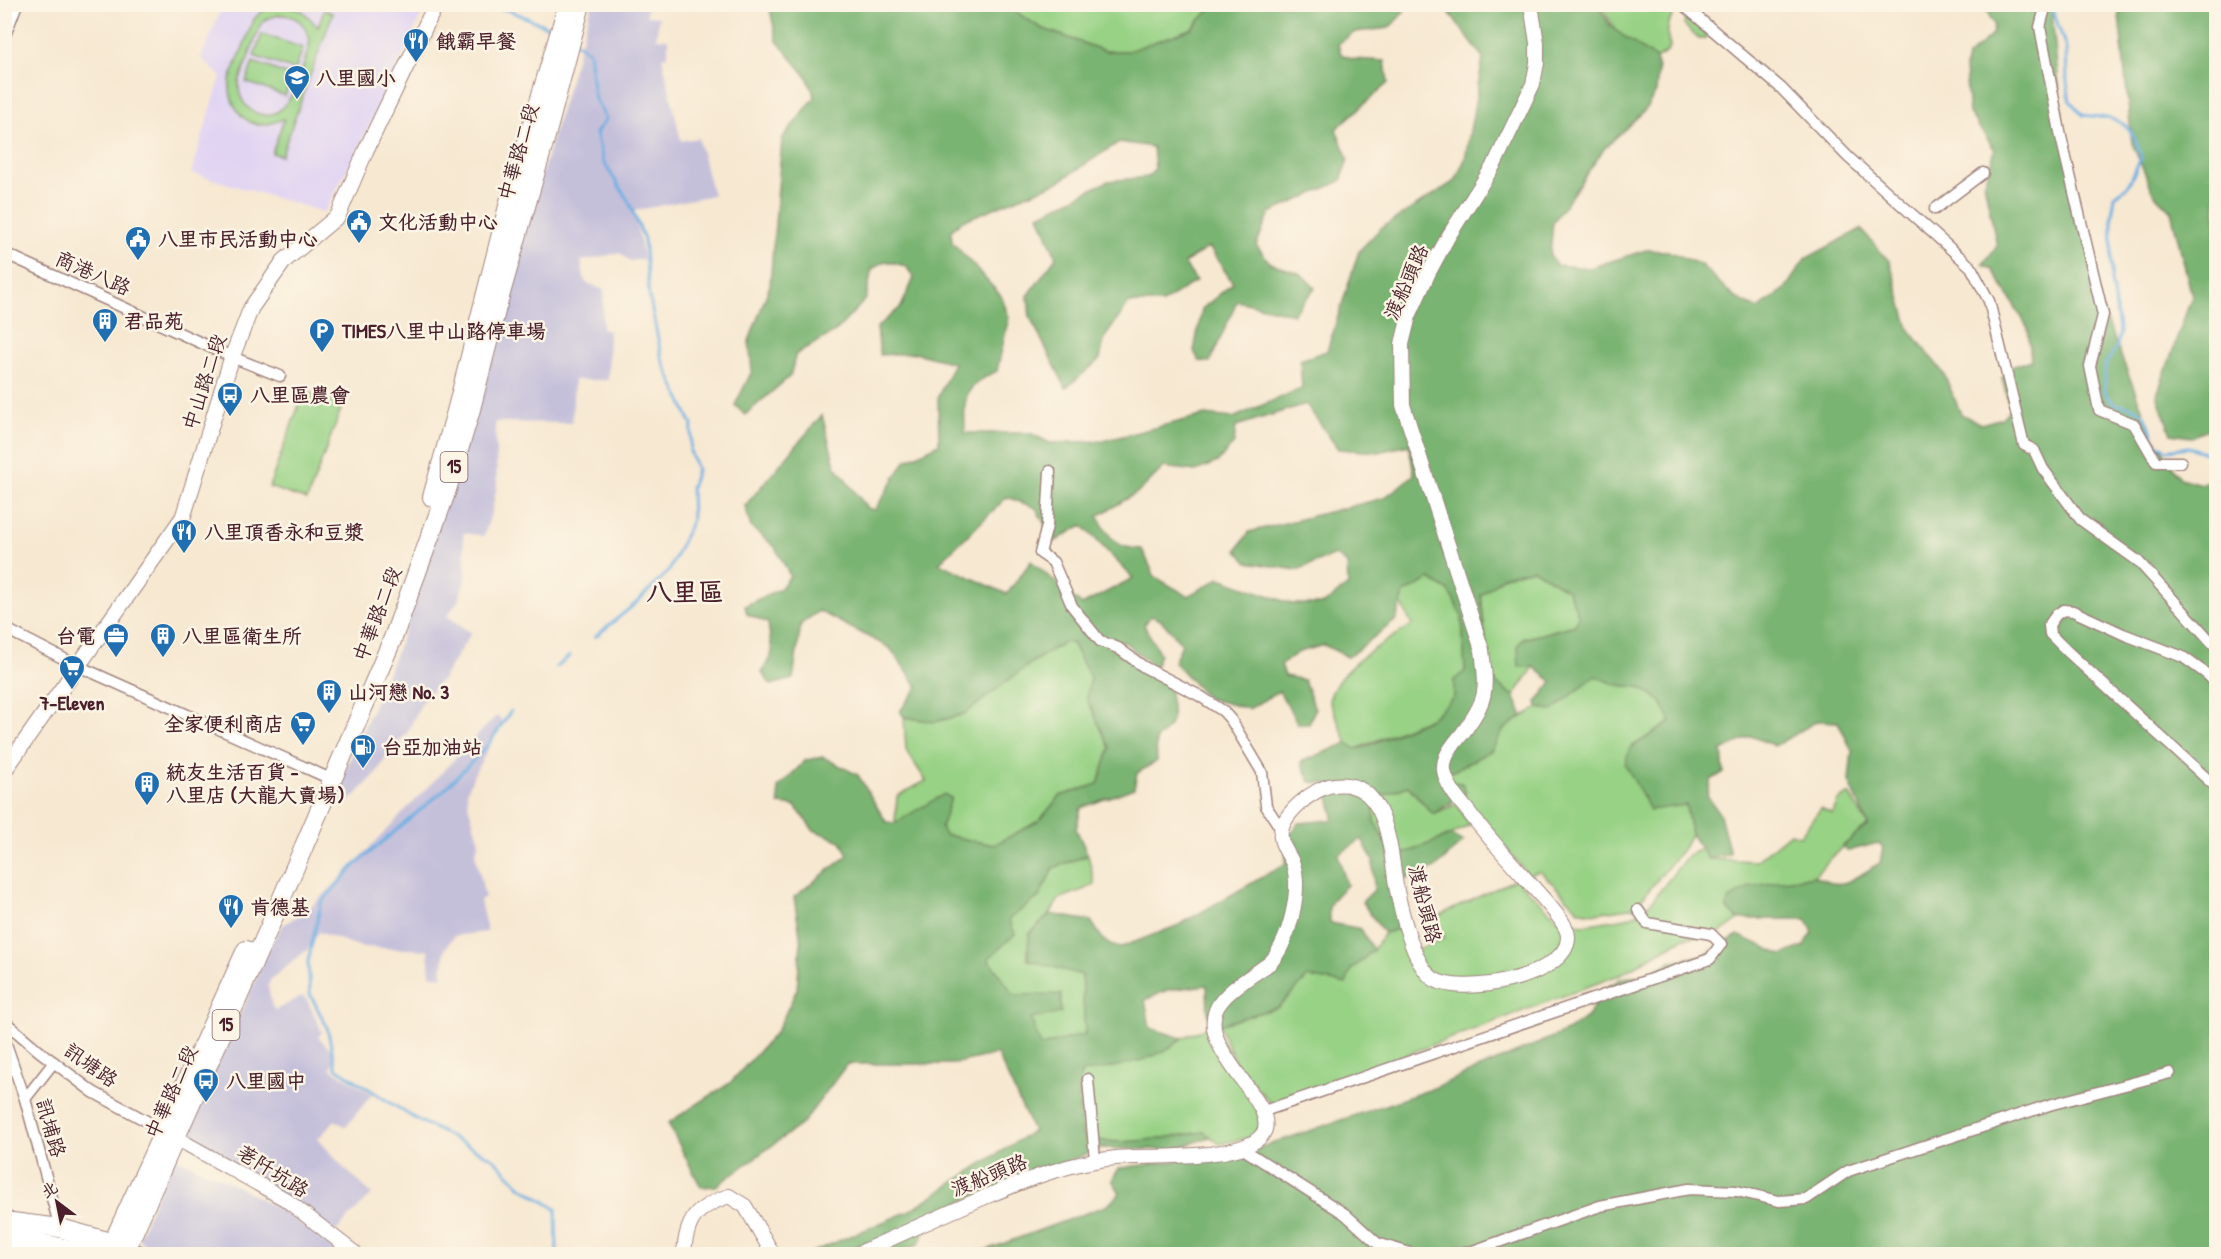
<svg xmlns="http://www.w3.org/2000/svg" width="2221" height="1259" font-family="'Patrick Hand','LXGW WenKai TC',sans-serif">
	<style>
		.built { fill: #e1d4f3 }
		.industrial { fill: #c5c0da }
		.green { fill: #98d285; stroke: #717858; stroke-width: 1.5; fill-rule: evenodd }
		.forest { fill: #7ab472; stroke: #626a4e; stroke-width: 1.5; fill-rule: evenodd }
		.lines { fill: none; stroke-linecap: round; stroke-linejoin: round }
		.stream { stroke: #6eafe2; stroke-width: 3 }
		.minor-casing { stroke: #a0847e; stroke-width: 13 }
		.tertiary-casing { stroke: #a0847e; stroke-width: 16 }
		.secondary-casing { stroke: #a0847e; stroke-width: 17 }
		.primary-casing { stroke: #a0847e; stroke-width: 20 }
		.trunk-casing { stroke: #a0847e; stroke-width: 20 }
		.minor { stroke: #fff; stroke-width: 10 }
		.tertiary { stroke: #fff; stroke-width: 14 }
		.secondary { stroke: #fff; stroke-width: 15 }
		.primary { stroke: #fff; stroke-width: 18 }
		.trunk { stroke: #fff; stroke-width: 18 }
		.labels { text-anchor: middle; stroke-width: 5; stroke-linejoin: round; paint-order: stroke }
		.shield { fill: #fcf5e5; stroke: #7f5f63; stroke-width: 1.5 }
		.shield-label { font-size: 18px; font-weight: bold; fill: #4a1f2b }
		.poi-label { font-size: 20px; font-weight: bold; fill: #4a1f2b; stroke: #fcf5e5; text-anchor: start }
		.street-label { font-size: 20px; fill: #4a1f2b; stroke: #fcf5e5 }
		.district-label { font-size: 26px; font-weight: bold; fill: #4a1f2b; stroke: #fcf5e5 }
	</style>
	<rect width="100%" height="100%" fill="#fcf5e5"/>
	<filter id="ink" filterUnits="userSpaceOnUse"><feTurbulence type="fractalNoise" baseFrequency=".0167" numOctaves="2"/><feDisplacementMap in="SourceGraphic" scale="12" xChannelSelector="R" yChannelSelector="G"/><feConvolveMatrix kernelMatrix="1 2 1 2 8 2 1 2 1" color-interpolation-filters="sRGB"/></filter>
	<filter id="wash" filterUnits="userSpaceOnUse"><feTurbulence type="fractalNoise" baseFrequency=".008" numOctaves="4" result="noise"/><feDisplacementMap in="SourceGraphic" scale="24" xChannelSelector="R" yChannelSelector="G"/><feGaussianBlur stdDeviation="1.35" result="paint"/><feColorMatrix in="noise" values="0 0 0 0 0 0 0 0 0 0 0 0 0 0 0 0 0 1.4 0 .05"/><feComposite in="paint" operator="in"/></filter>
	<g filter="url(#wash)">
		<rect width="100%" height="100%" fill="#f7e8d1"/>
		<polygon class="built" points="223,5 426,5 361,143 324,212 191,173 221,77 201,58"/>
		<g class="industrial">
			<polygon points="592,5 647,5 646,16 659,17 656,38 668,39 668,56 662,57 681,141 698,138 713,195 633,211 644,259 630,261 620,253 581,261 585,282 604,290 602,329 609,331 608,380 574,380 572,423 495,422 497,486 492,511 484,536 463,533 466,576 459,600 447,616 471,633 443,678 422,702 407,733 393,747 375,775 347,804 333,799 395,656 419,589"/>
			<polygon points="498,716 503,722 473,776 467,793 468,804 479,842 475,853 485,897 480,900 487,932 454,936 445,949 442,977 430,975 428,950 361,947 319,932 307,950 271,979 268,986 272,1007 276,1010 302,996 307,1000 322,1032 318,1037 336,1055 331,1069 372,1094 346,1127 335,1120 318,1139 343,1167 372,1194 334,1233 182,1141 274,939 284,924 306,911 331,888 493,719"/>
			<polygon points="174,1157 231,1183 288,1214 339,1254 185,1254 161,1245 146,1246 138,1238"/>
		</g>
		<g class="green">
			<path d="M281 5 303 11 318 27 324 10 333 13 281 156 272 153 284 119C276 121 265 127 255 124 237 118 228 98 230 80L254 19 265 9ZM278 15C296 14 305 23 310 40 307 57 296 93 284 106 265 127 236 108 239 82L261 24 266 19Z"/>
			<polygon points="1005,5 1214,5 1191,29 1129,51 1105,51 1041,28"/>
			<path d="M1601 5H1674L1677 7C1668 22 1665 31 1670 47L1667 52 1654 60 1620 39Z"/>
			<polygon points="1691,17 1706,30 1708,34 1705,39 1699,39 1684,25 1685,19"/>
			<polygon points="262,34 303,48 295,70 254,56"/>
			<polygon points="253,62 292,76 285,96 246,82"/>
			<polygon points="304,391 343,404 307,500 269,487"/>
			<polygon points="1533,569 1568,590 1580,618 1575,625 1523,639 1534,667 1514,696 1489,678 1481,594 1504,576"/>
			<path d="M1430 579 1449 591 1462 616 1465 672 1454 697 1433 717 1356 749 1347 743 1329 700C1340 664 1382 645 1412 625L1401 603 1404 593Z"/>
			<polygon points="1064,642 1072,643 1090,677 1087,699 1110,748 1098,784 1060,796 1039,821 994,845 945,835 940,828 951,798 895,823 897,796 926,781 906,750 904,717 935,722 964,714 1031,663"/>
			<polygon points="1595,675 1617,685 1640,687 1660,700 1671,722 1630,748 1686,805 1691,834 1684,847 1635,907 1596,913 1580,911 1540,871 1528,875 1449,782 1446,775 1492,750 1503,730 1523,716 1538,708 1553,710"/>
			<polygon points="1408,786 1433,814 1456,804 1470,825 1451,835 1393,858 1375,822 1373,799"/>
			<polygon points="1849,794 1868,825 1843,846 1814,876 1749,887 1727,909 1739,919 1718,934 1684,938 1619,975 1272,1105 1236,1063 1219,1025 1278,1007 1308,977 1351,970 1373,950 1384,933 1397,929 1416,950 1445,938 1436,917 1516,879 1556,917 1583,925 1627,918 1645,910 1688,855 1701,849 1708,859 1756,861 1790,833 1800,836 1821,808 1832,814 1839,799"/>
			<polygon points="1088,855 1095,885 1059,899 1050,914 1029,934 1028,960 1082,975 1085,1034 1041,1047 1031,1019 988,959 1015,934 1009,919 1039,897 1053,868"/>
			<path d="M1213 1025 1257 1104 1260 1126 1251 1137 1220 1144 1204 1132C1173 1136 1109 1150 1082 1135L1078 1104 1080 1073 1142 1060 1177 1043 1182 1038Z"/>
		</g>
		<g class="forest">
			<path d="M1443 4 1598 5 1611 27 1656 59 1658 69 1656 92 1645 110 1604 149 1553 222 1550 255 1556 265 1590 268 1646 250 1668 251 1701 265 1734 297 1758 309 1785 289 1805 259 1861 229 1890 262 1909 329 1944 374 1961 414 1981 424 2002 418 2010 409 2002 378 2008 368 2031 360 2028 328 1993 270 1983 264 1997 246 1984 182 1995 150 1969 113 1965 68 1967 57 1992 35 1994 25 1984 5H2051L2064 136 2100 303 2152 434 2180 478 2201 484 2216 477V1254H975L1108 1205 1120 1193 1112 1180 1119 1168 1247 1152 1429 1090 1569 1030 1590 1014 1599 992 1622 978 1645 975 1671 962 1706 954 1738 935 1782 955 1804 946 1813 932 1806 919H1739L1727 909 1728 900 1749 887 1814 876C1844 893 1854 878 1880 863L1883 848 1878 843 1848 851 1843 846 1868 825 1849 781 1852 751 1838 722 1817 721 1775 746 1751 736 1722 751 1724 772 1711 780 1707 795 1720 815 1730 854 1708 859 1691 834 1686 805 1650 810 1625 764 1630 748 1671 722 1660 700 1640 687 1617 685 1595 676 1553 710 1538 708 1537 701 1552 682 1534 667H1519L1518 645 1523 639 1575 625 1579 617 1568 590 1533 569 1504 576 1481 595 1489 678 1514 696 1523 716 1503 730 1492 750 1446 775 1449 782 1462 783 1466 793 1433 814 1408 786 1373 799 1375 822 1393 858 1451 835 1463 842 1435 868 1397 882V929L1384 933 1362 902 1374 890 1373 861 1362 839 1338 855 1347 885C1335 896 1323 905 1331 923L1361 929 1373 950 1351 970 1346 984 1308 977 1278 1007 1219 1025 1208 1016 1207 985 1167 990 1145 1000 1150 1028 1182 1038C1156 1063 1114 1066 1081 1073L1078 1104 1082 1135C1109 1150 1173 1136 1204 1132L1210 1137 1173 1150 1102 1148 935 1212 918 1245 897 1254H808L909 1211 1033 1131 997 1054 952 1064H847L803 1123 716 1186 701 1187 668 1123 730 1083 777 1031 797 989 801 941 794 897 848 855 841 841 813 830 795 806 779 804 778 788 806 760 823 757 858 775 886 822 895 823 944 794 951 798 941 828 945 835 994 845 1039 821 1060 796 1098 784 1110 748 1087 699 1090 677 1072 643 1064 642 1031 663 964 714 935 722 904 717 900 711 918 687 890 648 819 611 801 624 793 679 771 685 762 673 772 653 768 623 747 614 745 606 781 588 790 576 775 547 751 527 745 506 822 415 835 465 867 508 875 510 905 461 939 444 938 397 954 363 915 353 880 355 877 327 901 307 914 278 906 266 885 261 872 269 866 299 835 332 796 354 790 376 745 415 735 405 752 371 749 341 770 285 782 139 815 97 807 77 777 41 769 5H1005L1041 28 1105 51H1128L1191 29 1214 5H1404V12L1389 28 1355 32 1338 44 1341 54 1352 59 1385 61 1388 83 1336 129 1348 159 1341 181 1270 213 1256 245 1270 263 1301 274 1315 288 1293 314 1237 301 1210 362 1199 361 1194 351 1202 309 1233 283 1209 247 1184 263 1196 281 1162 303H1129L1105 337 1100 359 1066 388 1030 317 1028 296 1056 257 1039 215 1108 181 1148 177 1155 169 1153 147 1119 142 1058 182 960 222 951 231 952 242 1001 296 1009 317 997 371C962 387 964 397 965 433H1030L1050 443 1103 441 1205 415 1233 418 1302 388 1300 360 1327 351 1359 251 1381 228 1455 181 1465 159 1483 58ZM1306 404 1338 449 1378 452 1409 445 1414 475 1384 498 1249 532 1237 550 1247 562 1297 570 1335 555 1347 564 1348 585 1324 604H1292L1220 578 1188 596 1155 577 1142 549C1116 549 1109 538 1098 516L1140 491 1164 467 1196 471 1218 462 1234 443 1236 426ZM1007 497 1036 508 1054 542 1082 525 1133 578 1082 605 1031 561 1007 594 939 563ZM1430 579 1449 591 1462 616 1465 671 1454 680V697L1433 717 1367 746 1356 749 1347 743 1301 762 1310 782 1326 783 1333 814 1332 820 1299 823 1288 837 1285 864 1179 925 1119 948 1104 941 1091 921 1050 914 1029 934 1028 960 1082 975 1085 1034 1041 1046 1031 1019 1061 1013V994L1014 995 988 959 1015 934 1009 919 1039 897 1053 868 1088 855 1076 829 1081 808 1134 788 1137 773 1157 761 1156 739C1178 723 1173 713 1169 688L1107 644 1110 638 1126 643 1155 668 1160 654 1144 625 1151 616 1161 620 1182 644 1174 662 1207 698 1249 709 1279 691 1298 724H1309L1315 709 1304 680 1285 676 1281 664 1299 652 1324 645 1348 657 1396 620 1404 593Z"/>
			<polygon points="2118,5 2216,5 2216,426 2191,437 2171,434 2157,395 2192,296 2171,211 2154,194 2132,143"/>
		</g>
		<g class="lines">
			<g class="stream">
				<path d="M2054 4 2053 11 2066 48 2067 82 2070 101 2083 115C2118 119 2132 119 2141 158L2128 186 2115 196 2112 215 2111 282 2120 333 2117 346 2105 365V393L2115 404C2144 407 2148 415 2154 442L2167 450 2188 447 2216 456"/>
				<polyline points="456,5 480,4"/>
				<polyline points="480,5 508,10 553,29"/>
				<polyline points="576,43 589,51 594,97 606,119 596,133 603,161 629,202 644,239 649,295 662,359 692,425 690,451 697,470 691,488 692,520 669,571 635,604 595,637"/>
				<polyline points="556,667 570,656"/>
				<polyline points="511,711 488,745 444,790 356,864 321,903 308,961 310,994 327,1027 336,1068 414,1118 494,1159 520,1186 556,1209 557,1254"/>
			</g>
		</g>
	</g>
	<g filter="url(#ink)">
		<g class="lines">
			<defs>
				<g id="minor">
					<polyline points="1682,4 1781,88 1848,157 1971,267 1989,301 2024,445 2034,450 2043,469 2081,520 2138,561 2216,647"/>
					<polyline points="2046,4 2040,27 2061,137 2103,315 2090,366 2099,410 2134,424 2156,462 2181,462"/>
					<polyline points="4,38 17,4"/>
					<polyline points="1935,209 1983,173"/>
					<polyline points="4,253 232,357 280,376"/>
					<polyline points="1050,471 1047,526 1040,553 1053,562 1072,606 1100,641 1118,648 1144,667 1200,696 1223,711 1231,720 1262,772 1266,806 1281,829"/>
					<polyline points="4,628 78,666 333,780"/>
					<polyline points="2216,684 2208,675 2183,657 2123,634 2073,611 2063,610 2056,615 2049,625 2050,634 2068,652 2216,787"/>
					<polyline points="4,1021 39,1051 93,1092 163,1130"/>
					<polyline points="4,1038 25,1099 60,1228"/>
					<polyline points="1088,1079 1095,1160"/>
					<polyline points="25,1099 54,1062"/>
					<polyline points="1264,1111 1710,959 1721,944 1711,934 1647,923 1638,910"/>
					<polyline points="1240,1147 1345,1214 1377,1243 1413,1254"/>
					<polyline points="127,1247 149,1254"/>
					<polyline points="1452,1254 1473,1251 1600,1206 1689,1189 1737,1191 1779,1201 1806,1199 1848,1171 2049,1105 2170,1073"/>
				</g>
				<g id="tertiary">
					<polyline points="169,1134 285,1199 356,1254"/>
					<path d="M684 1254C686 1220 696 1207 729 1196L745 1206 773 1254"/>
					<path d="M857 1254C901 1234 945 1214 990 1195 1031 1178 1072 1162 1116 1158 1148 1155 1243 1161 1262 1135 1284 1107 1198 1052 1216 1010 1223 992 1255 974 1270 963 1289 942 1302 891 1293 864 1290 856 1282 847 1281 838 1277 817 1314 787 1334 785 1390 778 1390 855 1397 891 1402 914 1413 963 1432 978 1458 998 1569 977 1568 937 1568 926 1555 913 1549 905 1522 874 1493 844 1468 811 1459 800 1449 789 1445 775 1443 769 1444 762 1446 757 1449 749 1457 740 1462 734 1488 699 1487 691 1482 650L1403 405 1402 344 1409 316 1428 274 1448 237 1495 163 1533 84 1537 63V43L1532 11 1530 4"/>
				</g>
				<polyline id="secondary" points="4,771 183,517 232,357 251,308 284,261 338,216 366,150 436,4"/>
				<g id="primary">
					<polyline points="432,497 457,408 509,202 568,4"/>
					<polyline points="4,1221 60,1228 125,1246"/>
					<polyline points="113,1242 246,950"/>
					<polyline points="124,1254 269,928 393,638 446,493 470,413 497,307 545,140 581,4"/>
				</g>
				<g id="trunk">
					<polyline points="4,1236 96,1254"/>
					<polyline points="4,1249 34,1254"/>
				</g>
			</defs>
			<use href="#minor" class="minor-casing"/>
			<use href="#tertiary" class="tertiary-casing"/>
			<use href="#secondary" class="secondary-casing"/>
			<use href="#primary" class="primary-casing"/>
			<use href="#trunk" class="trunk-casing"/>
			<use href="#minor" class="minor"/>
			<use href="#tertiary" class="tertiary"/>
			<use href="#secondary" class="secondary"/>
			<use href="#primary" class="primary"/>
			<use href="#trunk" class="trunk"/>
		</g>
	</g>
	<defs>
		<symbol id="restaurant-pin" viewBox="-11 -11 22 30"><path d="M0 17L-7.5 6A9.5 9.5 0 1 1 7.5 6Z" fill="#1f6fb2" stroke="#fcf5e5"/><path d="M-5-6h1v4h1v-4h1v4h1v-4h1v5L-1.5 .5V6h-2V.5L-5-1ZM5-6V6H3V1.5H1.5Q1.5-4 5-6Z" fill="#fff"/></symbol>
		<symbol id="school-pin" viewBox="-11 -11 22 30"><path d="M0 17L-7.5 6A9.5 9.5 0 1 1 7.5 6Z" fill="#1f6fb2" stroke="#fcf5e5"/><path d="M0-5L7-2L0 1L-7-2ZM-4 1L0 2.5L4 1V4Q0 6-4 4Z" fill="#fff"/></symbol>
		<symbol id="civic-pin" viewBox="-11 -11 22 30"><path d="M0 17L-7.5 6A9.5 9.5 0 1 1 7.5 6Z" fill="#1f6fb2" stroke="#fcf5e5"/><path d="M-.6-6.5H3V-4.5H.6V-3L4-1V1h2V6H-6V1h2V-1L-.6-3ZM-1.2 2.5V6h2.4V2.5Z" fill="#fff"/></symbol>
		<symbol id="building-pin" viewBox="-11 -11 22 30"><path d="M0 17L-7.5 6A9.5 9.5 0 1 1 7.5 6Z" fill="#1f6fb2" stroke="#fcf5e5"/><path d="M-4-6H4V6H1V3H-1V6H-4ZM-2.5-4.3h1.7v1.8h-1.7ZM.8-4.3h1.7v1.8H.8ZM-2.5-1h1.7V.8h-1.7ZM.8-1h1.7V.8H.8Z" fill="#fff"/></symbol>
		<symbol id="parking-pin" viewBox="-11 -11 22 30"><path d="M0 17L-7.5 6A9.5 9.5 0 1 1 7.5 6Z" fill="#1f6fb2" stroke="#fcf5e5"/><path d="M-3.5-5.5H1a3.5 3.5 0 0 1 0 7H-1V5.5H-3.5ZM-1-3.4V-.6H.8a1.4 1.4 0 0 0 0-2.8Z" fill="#fff"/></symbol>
		<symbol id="bus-pin" viewBox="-11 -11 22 30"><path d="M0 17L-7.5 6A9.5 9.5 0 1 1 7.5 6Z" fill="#1f6fb2" stroke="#fcf5e5"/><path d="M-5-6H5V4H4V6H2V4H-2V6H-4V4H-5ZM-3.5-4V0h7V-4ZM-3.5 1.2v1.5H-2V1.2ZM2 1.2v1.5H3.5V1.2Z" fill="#fff"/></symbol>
		<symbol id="office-pin" viewBox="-11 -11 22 30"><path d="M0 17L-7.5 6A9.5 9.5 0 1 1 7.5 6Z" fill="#1f6fb2" stroke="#fcf5e5"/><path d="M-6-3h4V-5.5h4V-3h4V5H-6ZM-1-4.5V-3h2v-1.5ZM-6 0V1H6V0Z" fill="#fff"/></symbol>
		<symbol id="supermarket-pin" viewBox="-11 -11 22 30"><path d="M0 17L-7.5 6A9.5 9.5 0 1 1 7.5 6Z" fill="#1f6fb2" stroke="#fcf5e5"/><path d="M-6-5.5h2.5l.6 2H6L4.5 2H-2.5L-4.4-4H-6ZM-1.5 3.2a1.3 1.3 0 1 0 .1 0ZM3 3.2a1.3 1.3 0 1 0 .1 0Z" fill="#fff"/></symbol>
		<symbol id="fuel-pin" viewBox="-11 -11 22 30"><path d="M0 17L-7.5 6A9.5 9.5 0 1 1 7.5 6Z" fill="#1f6fb2" stroke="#fcf5e5"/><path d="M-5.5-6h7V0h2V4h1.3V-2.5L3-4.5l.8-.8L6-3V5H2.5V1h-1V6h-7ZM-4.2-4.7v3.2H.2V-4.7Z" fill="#fff"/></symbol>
	</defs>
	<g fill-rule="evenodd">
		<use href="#restaurant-pin" x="401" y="26" width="30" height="40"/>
		<use href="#school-pin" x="282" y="63" width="30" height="40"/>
		<use href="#civic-pin" x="344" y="207" width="30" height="40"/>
		<use href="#civic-pin" x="123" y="224" width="30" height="40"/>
		<use href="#building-pin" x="90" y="306" width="30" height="40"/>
		<use href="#parking-pin" x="307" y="316" width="30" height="40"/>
		<use href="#bus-pin" x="215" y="380" width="30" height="40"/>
		<use href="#restaurant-pin" x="169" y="517" width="30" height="40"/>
		<use href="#office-pin" x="101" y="621" width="30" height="40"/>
		<use href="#building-pin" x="148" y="621" width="30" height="40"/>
		<use href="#supermarket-pin" x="57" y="653" width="30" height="40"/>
		<use href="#building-pin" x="314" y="677" width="30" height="40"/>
		<use href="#supermarket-pin" x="288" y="709" width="30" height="40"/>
		<use href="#fuel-pin" x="348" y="732" width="30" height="40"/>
		<use href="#building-pin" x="132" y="769" width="30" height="40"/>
		<use href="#restaurant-pin" x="216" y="892" width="30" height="40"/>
		<use href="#bus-pin" x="191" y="1066" width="30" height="40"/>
	</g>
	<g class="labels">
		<g class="shield">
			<rect x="440.5" y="452" width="27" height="30" rx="4.5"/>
			<rect x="212.5" y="1010" width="27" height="30" rx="4.5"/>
		</g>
		<g class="shield-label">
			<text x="454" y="473">15</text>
			<text x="226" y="1031">15</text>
		</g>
		<g class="poi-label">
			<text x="436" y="48">餓霸早餐</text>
			<text x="316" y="85">八里國小</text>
			<text x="378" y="229">文化活動中心</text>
			<text x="158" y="246">八里市民活動中心</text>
			<text x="124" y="328">君品苑</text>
			<text x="342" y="338">TIMES八里中山路停車場</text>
			<text x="250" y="402">八里區農會</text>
			<text x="204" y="539">八里頂香永和豆漿</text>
			<text x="96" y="643" text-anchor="end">台電</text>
			<text x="182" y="643">八里區衛生所</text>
			<text x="348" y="699">山河戀 No. 3</text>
			<text x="72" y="710" text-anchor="middle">7-Eleven</text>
			<text x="284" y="731" text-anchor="end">全家便利商店</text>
			<text x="382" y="754">台亞加油站</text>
			<text x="166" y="779">統友生活百貨 -<tspan x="166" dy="23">八里店 (大龍大賣場)</tspan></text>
			<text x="250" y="914">肯德基</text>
			<text x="226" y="1088">八里國中</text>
		</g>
		<g class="street-label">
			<text transform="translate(518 152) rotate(-74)" y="7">中華路二段</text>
			<text transform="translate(93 273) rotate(24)" y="7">商港八路</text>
			<text transform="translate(1406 282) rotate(-66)" y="7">渡船頭路</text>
			<text transform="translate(204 382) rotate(-72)" y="7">中山路二段</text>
			<text transform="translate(377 614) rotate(-69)" y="7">中華路二段</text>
			<text transform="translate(1425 904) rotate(76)" y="7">渡船頭路</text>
			<text transform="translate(91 1065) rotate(35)" y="7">訊塘路</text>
			<text transform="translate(171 1092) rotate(-66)" y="7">中華路二段</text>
			<text transform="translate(51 1128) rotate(74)" y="7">訊埔路</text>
			<text transform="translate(273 1171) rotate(32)" y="7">荖阡坑路</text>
			<text transform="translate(989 1175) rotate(-22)" y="7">渡船頭路</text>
		</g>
		<g class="district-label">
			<text x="685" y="601">八里區</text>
		</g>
	</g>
	<rect width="2221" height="1259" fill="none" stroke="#fcf5e5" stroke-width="24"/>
	<g transform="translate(57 1202) rotate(328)" stroke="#fcf5e5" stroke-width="4.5" paint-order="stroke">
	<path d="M0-4.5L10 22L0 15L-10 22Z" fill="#4a1f2b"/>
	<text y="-9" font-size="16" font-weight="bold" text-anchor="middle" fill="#4a1f2b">北</text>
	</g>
</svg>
